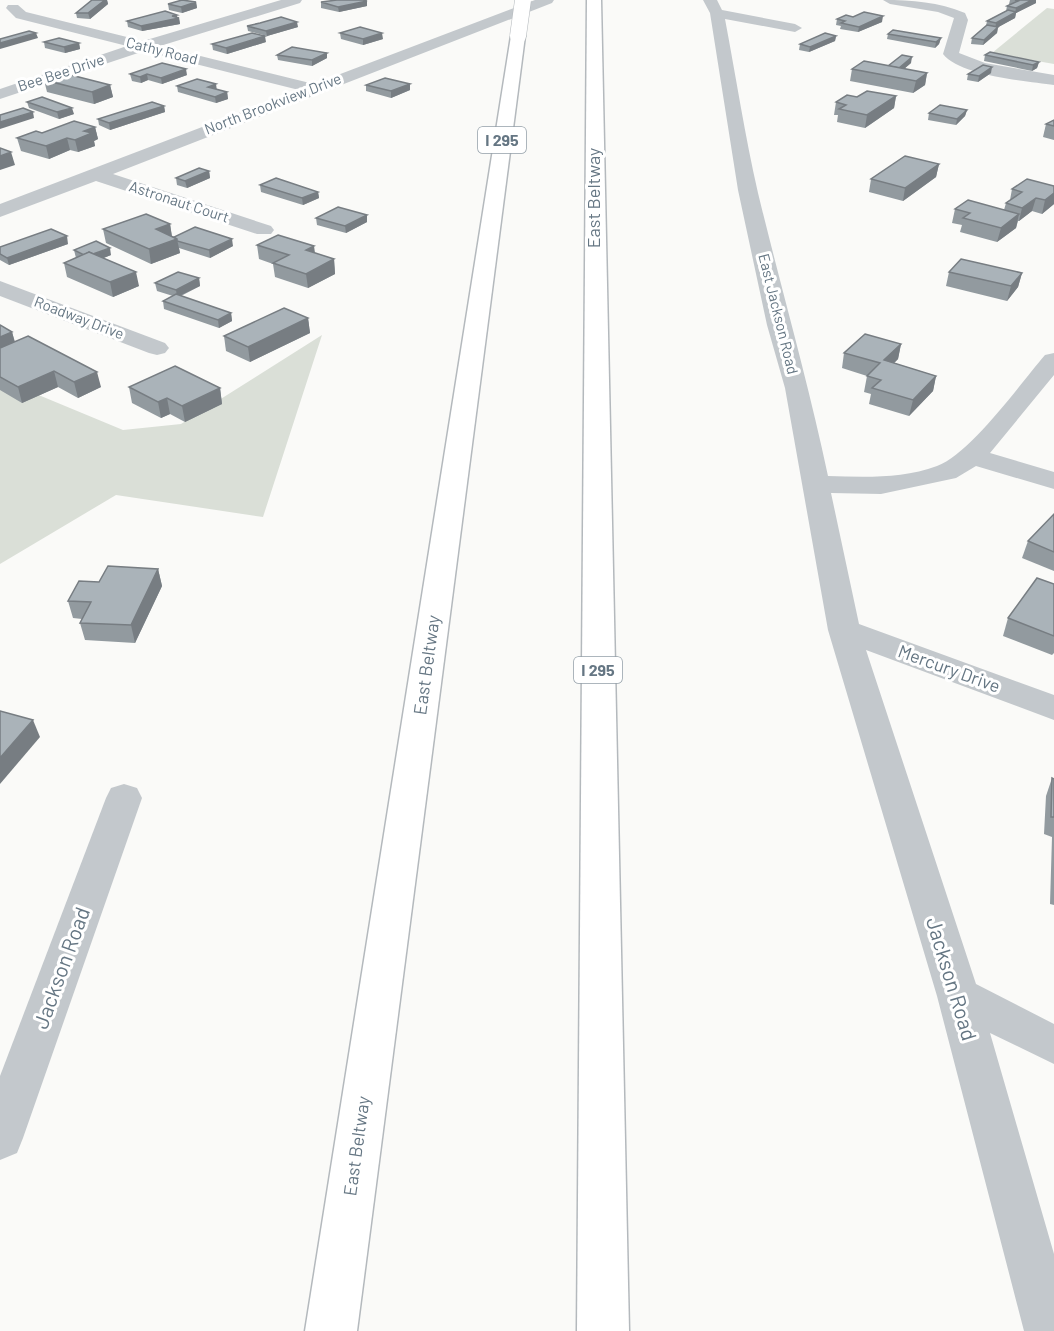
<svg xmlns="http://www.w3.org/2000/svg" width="1054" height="1331" font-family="Barlow,sans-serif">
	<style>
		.green { fill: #dadfd7 }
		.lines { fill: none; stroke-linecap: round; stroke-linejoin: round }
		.highway-casing { stroke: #b4b9bd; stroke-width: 3 }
		.street { fill: #c3c8cc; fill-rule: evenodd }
		.highway { fill: #fff; fill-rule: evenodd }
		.highway-bridge-casing { stroke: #b4b9bd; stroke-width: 17; stroke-linecap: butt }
		.highway-bridge { stroke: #fff; stroke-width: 16 }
		.wall { fill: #929a9f }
		.shaded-wall { fill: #777d82 }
		.building { fill: #aab3b9; stroke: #777d82; stroke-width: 1.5 }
		.labels { text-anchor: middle; stroke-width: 6; stroke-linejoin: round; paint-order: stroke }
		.far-street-label { font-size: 15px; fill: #657683; stroke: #fff }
		.shield { fill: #fff; stroke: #939fa8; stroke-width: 1.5 }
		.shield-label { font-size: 16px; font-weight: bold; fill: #657683 }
		.street-label { font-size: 18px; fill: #657683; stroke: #fff }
		.near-street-label { font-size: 21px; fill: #657683; stroke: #fff }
	</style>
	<rect width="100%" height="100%" fill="#fafaf8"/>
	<g class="green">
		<polygon points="1047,8 1054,9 1054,64 992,53"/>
		<polygon points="322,335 263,517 116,495 0,564 0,379 123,430 181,424"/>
	</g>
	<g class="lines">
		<defs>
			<g id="highway">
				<polygon points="587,0 601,0 629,1331 577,1331"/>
				<polygon points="518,32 525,36 357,1331 305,1331 511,36"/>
			</g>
		</defs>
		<use href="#highway" class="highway-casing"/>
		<g class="street">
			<polygon points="281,0 302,0 300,3 160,46 314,84 535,0 554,0 552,3 113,174 271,226 274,230 271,234 257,234 96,181 0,217 0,204 299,90 144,51 0,99 0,89 127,46 16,18 6,8 8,5 18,5 26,12 143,41"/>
			<path d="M703 0H717L722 10 795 24 802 28 795 32 725 19C736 77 745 136 758 193 781 288 808 381 828 476 864 477 902 479 937 466 971 453 1020 384 1045 355L1054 353V375L990 453 1054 472V489L976 466 956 478 881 494 831 493 859 624 1054 695V720L866 650 976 984 1054 1024V1064L990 1033 1054 1254V1331H1024L937 996 828 630 785 388 767 325 738 190 710 13Z"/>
			<path d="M883 0C913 0 938 2 965 13L968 20 959 53 985 63 1054 75V85C1027 81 960 76 943 54L954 18 938 12 890 4Z"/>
			<polygon points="0,281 165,343 169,348 165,353 157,355 149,353 0,296"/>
			<polygon points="124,784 137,788 142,798 23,1138 17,1153 0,1160 0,1076 106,798 111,788"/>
		</g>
		<use href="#highway" class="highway"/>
		<defs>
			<polyline id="highway-bridge" points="518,36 523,0"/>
		</defs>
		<use href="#highway-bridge" class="highway-bridge-casing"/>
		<use href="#highway-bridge" class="highway-bridge"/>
	</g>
	<g class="wall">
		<polygon points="92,0 107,0 108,4 90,19 77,18 76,13"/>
		<polygon points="1010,0 1036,0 1036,3 1016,13 1015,18 998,27 997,33 983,45 971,44 972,38 986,26 987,21 1006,11 1007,6 1010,5 1009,4"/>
		<polygon points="196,2 197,8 182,13 169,10 168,4"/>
		<polygon points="321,2 367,6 339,12 321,8"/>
		<polygon points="853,17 882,22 858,32 840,29 841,26 836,25 837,19"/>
		<polygon points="177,18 179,18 180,24 142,31 128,27 127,21"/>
		<polygon points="247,26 298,27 267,36 248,31"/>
		<polygon points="340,33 383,39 363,45 341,39"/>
		<polygon points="888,34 941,38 939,44 935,48 887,39"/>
		<polygon points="836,36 835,41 809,52 799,50 800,44"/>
		<polygon points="44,42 79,43 80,49 65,53 45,48"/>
		<polygon points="266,42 227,54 213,50 212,44"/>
		<polygon points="327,53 327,58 312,66 278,60 277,55"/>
		<polygon points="985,55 1039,62 1037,68 1032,71 984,61"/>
		<polygon points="911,63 904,69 927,73 925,85 913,93 850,81 852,69 888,66"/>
		<polygon points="991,73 978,82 967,80 968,74"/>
		<polygon points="130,74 187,75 162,84 148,80 141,83 132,81"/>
		<polygon points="44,80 110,85 113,97 94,104 47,92"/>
		<polygon points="410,84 410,90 391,98 366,91 366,85"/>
		<polygon points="177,86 216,90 227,92 228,99 216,103 178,92"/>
		<polygon points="896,96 894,108 865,128 837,122 838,115 834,115 836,102 857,97"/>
		<polygon points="27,102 74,114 59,119 29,108"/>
		<polygon points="164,106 165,112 110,130 99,125 98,119"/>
		<polygon points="967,110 965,116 956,125 928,120 929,113"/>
		<polygon points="1054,120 1054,140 1043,137 1046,124"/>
		<polygon points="95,127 98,139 94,141 95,146 78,152 70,150 49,159 21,151 17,138 42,133"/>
		<polygon points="939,164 936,177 903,201 869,192 871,179"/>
		<polygon points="209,171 210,178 187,188 177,185 176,178"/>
		<polygon points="260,185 318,192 319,198 303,205 261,192"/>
		<polygon points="1054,186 1054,204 1042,214 1032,211 1019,221 1018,221 1016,228 997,242 960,232 962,225 952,223 955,209 1004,210 1006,203 1010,200 1012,189"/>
		<polygon points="316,218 367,222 346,233 317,225"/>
		<polygon points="170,224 172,236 174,237 233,246 210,258 179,248 180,253 151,264 106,243 103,229"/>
		<polygon points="68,244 9,265 0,260 0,247"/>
		<polygon points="257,245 315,253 334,259 335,274 308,288 275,277 273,264 259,259"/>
		<polygon points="74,250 111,255 103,258 139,286 113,297 67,277 64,263 76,258"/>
		<polygon points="949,272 1022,273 1018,287 1007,301 946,286"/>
		<polygon points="199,278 200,286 181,296 231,313 232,321 219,328 164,309 163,301 173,296 157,291 155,283"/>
		<polygon points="308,318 310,333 250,362 226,351 224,336"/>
		<polygon points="0,325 12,332 15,342 101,387 78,398 58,387 22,403 0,390"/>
		<polygon points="901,344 898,359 894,363 936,376 933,391 909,416 869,404 871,394 864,392 867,376 842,368 844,353"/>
		<polygon points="129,387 220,388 222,404 185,422 170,414 161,418 132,403"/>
		<polygon points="1054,514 1054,571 1022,558 1028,541"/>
		<polygon points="158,569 162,586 135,643 85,640 80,623 82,619 73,618 68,601 99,582"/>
		<polygon points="1054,584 1054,653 1052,655 1003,636 1008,618"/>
		<polygon points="1052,778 1054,779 1054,905 1050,904 1052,837 1044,834 1046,796"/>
	</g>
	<g class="shaded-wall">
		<polygon points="105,0 107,0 108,4 90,19 88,13"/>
		<polygon points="1032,0 1036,0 1036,3 1016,13 1015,18 995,29 996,23 1015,13 1016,8"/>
		<polygon points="367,1 367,6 339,12 338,7"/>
		<polygon points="196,2 197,8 182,13 181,7"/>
		<polygon points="177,15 177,18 179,18 180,24 142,31 141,26"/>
		<polygon points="883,16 882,22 858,32 859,27"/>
		<polygon points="297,22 298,27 267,36 266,31"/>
		<polygon points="998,27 997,33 983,45 984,40"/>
		<polygon points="36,33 38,38 0,49 0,43"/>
		<polygon points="382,33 383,39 363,45 363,39"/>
		<polygon points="265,36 266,42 227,54 226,48"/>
		<polygon points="836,36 835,41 809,52 810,47"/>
		<polygon points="941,38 939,44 935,48 936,42"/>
		<polygon points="79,43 80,49 65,53 64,47"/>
		<polygon points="327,53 327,58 312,66 312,60"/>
		<polygon points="912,57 911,63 898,74 899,68"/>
		<polygon points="1039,62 1037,68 1032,71 1033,65"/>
		<polygon points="992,67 991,73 978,82 979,76"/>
		<polygon points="186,69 187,75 162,84 161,78"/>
		<polygon points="927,73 925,85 913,93 916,81"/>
		<polygon points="147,74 148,80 141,83 140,77"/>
		<polygon points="216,84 217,91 208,87"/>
		<polygon points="410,84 410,90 391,98 391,91"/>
		<polygon points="110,85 113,97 94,104 92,92"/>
		<polygon points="227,92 228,99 216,103 215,97"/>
		<polygon points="896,96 894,108 865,128 867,115"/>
		<polygon points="164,106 165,112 110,130 109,123"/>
		<polygon points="72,108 74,114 59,119 57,112"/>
		<polygon points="967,110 965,116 956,125 957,119"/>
		<polygon points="33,112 34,118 0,129 0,122"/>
		<polygon points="95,127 98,139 94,141 95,146 78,152 75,140 84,131"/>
		<polygon points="67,138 70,150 49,159 46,146"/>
		<polygon points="11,152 15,165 0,170 0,156"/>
		<polygon points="939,164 936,177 903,201 905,188"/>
		<polygon points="209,171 210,178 187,188 185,181"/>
		<polygon points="318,192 319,198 303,205 302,198"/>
		<polygon points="1054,193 1054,204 1042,214 1045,200"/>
		<polygon points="1036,198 1032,211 1019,221 1022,208"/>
		<polygon points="1019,214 1016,228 997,242 1001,228"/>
		<polygon points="367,215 367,222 346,233 345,226"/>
		<polygon points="170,224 172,238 156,229"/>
		<polygon points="67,236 68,244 9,265 7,258"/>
		<polygon points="177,239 180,253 151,264 149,249"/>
		<polygon points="232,239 233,246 210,258 209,250"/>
		<polygon points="314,246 316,260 306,250"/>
		<polygon points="110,248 111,255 89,264 87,256"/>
		<polygon points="334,259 335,274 308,288 306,274"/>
		<polygon points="136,272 139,286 113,297 110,282"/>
		<polygon points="1022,273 1018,287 1007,301 1011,286"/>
		<polygon points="199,278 200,286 177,297 176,290"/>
		<polygon points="231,313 232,321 219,328 218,320"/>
		<polygon points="308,318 310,333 250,362 248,347"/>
		<polygon points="12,332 16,347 0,354 0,337"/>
		<polygon points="901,344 898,359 881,376 884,360"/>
		<polygon points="54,371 58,387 22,403 18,387"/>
		<polygon points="97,372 101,387 78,398 74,382"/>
		<polygon points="936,376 933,391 909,416 913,400"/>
		<polygon points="220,388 222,404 185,422 182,406"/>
		<polygon points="167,398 170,414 161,418 158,402"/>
		<polygon points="158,569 162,586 135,643 131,625"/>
		<polygon points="33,720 40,737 0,784 0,758"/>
	</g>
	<g class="building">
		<polygon points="92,0 105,0 88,13 76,13"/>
		<polygon points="182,0 196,2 181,7 168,4"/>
		<polygon points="337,0 363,0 367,1 338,7 321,2"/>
		<polygon points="1015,0 1032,0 1016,8 1007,6 1018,1"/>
		<polygon points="1008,10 1016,12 996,23 987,21"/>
		<polygon points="165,11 177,15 172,16 179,18 141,26 127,21"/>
		<polygon points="864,12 883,16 859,27 841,23 845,21 837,19 846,15 853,17"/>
		<polygon points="281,17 297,22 266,31 247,26 260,23"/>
		<polygon points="987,25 998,27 984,40 972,38"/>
		<polygon points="360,27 382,33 363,39 340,33"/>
		<polygon points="893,30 941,38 936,42 888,34"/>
		<polygon points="29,31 36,33 0,43 0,39"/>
		<polygon points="252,33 265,36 226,48 212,44"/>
		<polygon points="825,33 836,36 810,47 800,44"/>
		<polygon points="59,38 79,43 64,47 44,42"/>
		<polygon points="292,47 327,53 312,60 277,55"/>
		<polygon points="990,52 1039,62 1033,65 985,55"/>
		<polygon points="902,55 912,57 899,68 888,66"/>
		<polygon points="864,61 927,73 916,81 852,69"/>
		<polygon points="162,63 186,69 161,78 147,74 140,77 130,74"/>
		<polygon points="983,65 992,67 979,76 968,74"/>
		<polygon points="63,73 110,85 92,92 44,80"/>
		<polygon points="385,78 410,84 391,91 366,85"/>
		<polygon points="197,79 216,84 208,87 227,92 215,97 177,86"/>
		<polygon points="867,91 896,96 867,115 839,109 846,105 836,102 847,95 857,97"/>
		<polygon points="42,97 72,108 57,112 27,102"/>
		<polygon points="152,102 164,106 109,123 98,119"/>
		<polygon points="940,105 967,110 957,119 929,113"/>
		<polygon points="23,108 33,112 0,122 0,115"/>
		<polygon points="1054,120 1054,126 1046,124"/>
		<polygon points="74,121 95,127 84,131 92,133 75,140 67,138 46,146 17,138 36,131 42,133"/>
		<polygon points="0,148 11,152 0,156"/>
		<polygon points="905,156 939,164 905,188 871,179"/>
		<polygon points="199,168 209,171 185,181 176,178"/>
		<polygon points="276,178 318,192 302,198 260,185"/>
		<polygon points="1027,179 1054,186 1054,193 1045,200 1036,198 1022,208 1006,203 1022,192 1012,189"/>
		<polygon points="968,200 1019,214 1001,228 963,218 970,213 955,209"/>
		<polygon points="338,207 367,215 345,226 316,218"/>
		<polygon points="146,214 170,224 156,229 177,239 149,249 103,229"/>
		<polygon points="195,227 232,239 209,250 177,241 177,239 174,237"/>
		<polygon points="51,229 67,236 7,258 0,254 0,247"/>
		<polygon points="278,235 314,246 306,250 334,259 306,274 273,263 289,255 257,245"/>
		<polygon points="96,241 110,248 93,254 89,252 84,255 74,250"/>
		<polygon points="89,252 136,272 110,282 64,263"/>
		<polygon points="961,259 1022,273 1011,286 949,272"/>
		<polygon points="178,272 199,278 176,290 155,283"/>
		<polygon points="176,294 231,313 218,320 163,301"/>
		<polygon points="284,308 308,318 248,347 224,336"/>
		<polygon points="0,325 12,332 0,337"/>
		<polygon points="865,334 901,344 884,360 936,376 913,400 872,388 881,380 867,376 880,363 844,353"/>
		<polygon points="28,336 97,372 74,382 54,371 18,387 0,377 0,348"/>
		<polygon points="175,366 220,388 182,406 167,398 158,402 129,387"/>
		<polygon points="1054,514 1054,552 1028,541"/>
		<polygon points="108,566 158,569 131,625 80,623 91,602 68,601 79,581 99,582"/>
		<polygon points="1037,578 1054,584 1054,636 1008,618"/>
		<polygon points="0,711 33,720 0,758"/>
		<polygon points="1052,778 1054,779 1054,817 1051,817"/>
	</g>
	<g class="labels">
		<g class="far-street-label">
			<text transform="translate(162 51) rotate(14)" y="5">Cathy Road</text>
			<text transform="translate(61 73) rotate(-18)" y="5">Bee Bee Drive</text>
			<text transform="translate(273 104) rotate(-21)" y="5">North Brookview Drive</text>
			<text transform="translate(179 202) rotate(18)" y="5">Astronaut Court</text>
			<text transform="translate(778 314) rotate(76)" y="5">East Jackson Road</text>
			<text transform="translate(79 318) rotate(21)" y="5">Roadway Drive</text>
		</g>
		<g class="shield">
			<rect x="478" y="127" width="48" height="26" rx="4.5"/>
			<rect x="574" y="657" width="48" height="26" rx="4.5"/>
		</g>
		<g class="shield-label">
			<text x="502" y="146">I 295</text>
			<text x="598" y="676">I 295</text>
		</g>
		<g class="street-label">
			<text transform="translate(594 198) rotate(-90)" y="6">East Beltway</text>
			<text transform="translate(427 665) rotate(-82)" y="6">East Beltway</text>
			<text transform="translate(949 669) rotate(20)" y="6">Mercury Drive</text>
			<text transform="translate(357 1146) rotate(-82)" y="6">East Beltway</text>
		</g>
		<g class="near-street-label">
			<text transform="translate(62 968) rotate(-70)" y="7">Jackson Road</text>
			<text transform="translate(951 979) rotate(73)" y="7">Jackson Road</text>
		</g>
	</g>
</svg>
